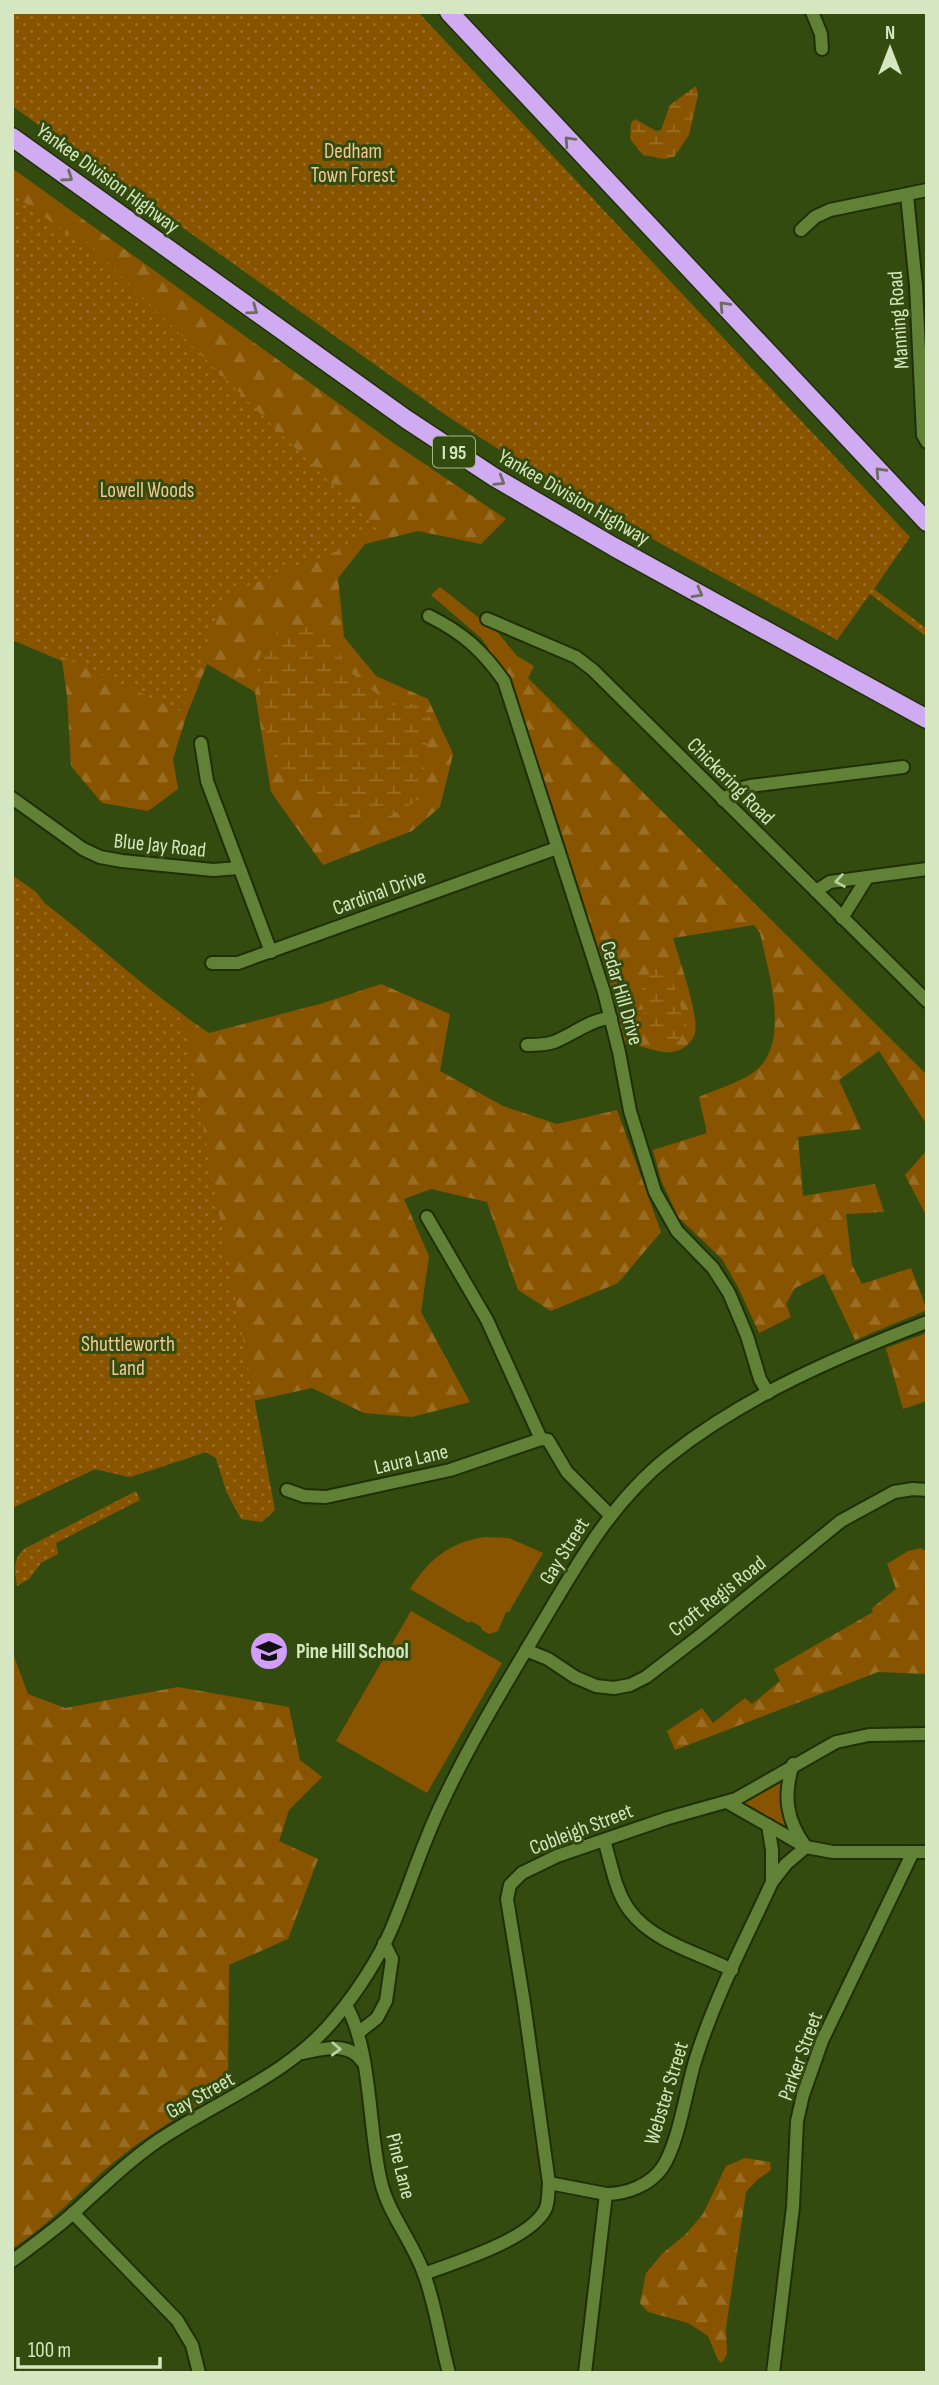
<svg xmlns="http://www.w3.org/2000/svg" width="939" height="2385" font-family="'Sofia Sans Condensed',sans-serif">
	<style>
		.grass { fill: #895400 }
		.forest { fill: url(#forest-firs) }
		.wetland { fill: url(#wetland-marsh) }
		.park { fill: url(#park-dots) }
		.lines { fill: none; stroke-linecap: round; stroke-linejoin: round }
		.minor-casing { stroke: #1f2f06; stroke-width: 16 }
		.highway-casing { stroke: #1f2f06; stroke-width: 21 }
		.minor { stroke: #618136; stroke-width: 12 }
		.highway { stroke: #d1abf1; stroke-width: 18 }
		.oneway { stroke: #6b6d5f }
		.oneway2 { stroke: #b7ce9e }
		.labels { text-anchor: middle; stroke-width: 6; stroke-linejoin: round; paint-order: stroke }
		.shield { fill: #344b10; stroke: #a4b88b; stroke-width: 2 }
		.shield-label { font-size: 19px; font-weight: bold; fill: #d4e7c0 }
		.park-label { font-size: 21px; fill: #f2c798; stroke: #344b10 }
		.street-label { font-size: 21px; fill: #d4e7c0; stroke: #344b10 }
		.poi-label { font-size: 21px; font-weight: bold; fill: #d4e7c0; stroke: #344b10; text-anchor: start }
	</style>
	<defs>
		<pattern id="forest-firs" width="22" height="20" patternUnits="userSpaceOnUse" patternTransform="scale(1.75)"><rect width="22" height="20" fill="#895400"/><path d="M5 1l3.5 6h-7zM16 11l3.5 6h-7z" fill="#996d23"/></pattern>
		<pattern id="wetland-marsh" width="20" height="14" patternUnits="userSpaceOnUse" patternTransform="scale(1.75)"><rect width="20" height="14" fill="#895400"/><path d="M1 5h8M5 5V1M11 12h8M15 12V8" fill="none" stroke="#996d23"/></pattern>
		<pattern id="park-dots" width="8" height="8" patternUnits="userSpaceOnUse" patternTransform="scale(1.75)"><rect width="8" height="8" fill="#895400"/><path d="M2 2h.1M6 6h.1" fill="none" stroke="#996d23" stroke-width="1.8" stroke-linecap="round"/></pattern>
	</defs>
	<rect width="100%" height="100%" fill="#344b10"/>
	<g class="grass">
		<path d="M485 1537 509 1538 543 1553 509 1612H506L498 1631 489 1634 482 1630 481 1627 471 1621 469 1623 410 1589C429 1559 450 1542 485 1537Z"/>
		<polygon points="411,1611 502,1663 427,1793 336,1741"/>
		<polygon points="782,1779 782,1810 787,1829 741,1804"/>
	</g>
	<g class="forest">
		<polygon points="12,168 392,442 506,519 481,544 418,531 365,544 338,578 344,637 376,676 428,699 453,754 440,807 412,831 323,865 271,792 255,692 207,664 186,717 173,759 178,789 148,811 102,803 71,766 67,696 62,661 12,640"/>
		<path d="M440 587 498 633 517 656 534 666 528 678 927 1075V1125L879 1051 839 1080 861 1129 798 1137 803 1196 875 1184 884 1212 846 1214 852 1265 862 1284 911 1268 927 1310 855 1340 824 1274 795 1288 786 1304 791 1317 759 1333 738 1287 722 1259 678 1217 661 1180 653 1150 707 1133 699 1097C715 1090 740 1082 754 1072 792 1045 768 970 760 933L754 925 673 938C679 959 699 1014 695 1033 692 1043 682 1051 672 1052 655 1054 641 1043 624 1045L579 888 513 684 481 638 431 595Z"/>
		<path d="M12 879C81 927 140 987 209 1033L320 1004 381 984 450 1014 440 1071 503 1106 557 1124 617 1110 661 1232 618 1283 551 1311 518 1290 487 1202 431 1189 404 1199 429 1256 421 1312 470 1402 412 1417 364 1413 312 1388 248 1402 227 1493 216 1458 206 1452 130 1477 95 1469 12 1508Z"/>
		<polygon points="927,1150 927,1217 905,1175"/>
		<polygon points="927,1333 927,1401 903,1409 886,1348"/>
		<polygon points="921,1548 927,1552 927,1674 878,1672 675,1750 667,1731 702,1708 713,1723 745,1698 752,1704 780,1681 774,1669 873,1612 872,1608 896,1589 887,1564 908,1551"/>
		<path d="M12 1651 28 1694 65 1708 178 1687 289 1707 300 1760 322 1777 289 1810 279 1841 318 1859 288 1939 229 1965 228 2087C186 2112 144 2136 107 2168 75 2196 47 2226 12 2249Z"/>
		<polygon points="745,2158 770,2162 771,2170 757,2180 746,2192 726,2328 727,2354 722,2363 718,2360 708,2336 688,2323 648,2312 640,2303 646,2273 663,2253 686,2234 703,2214 726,2166"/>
	</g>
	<g class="wetland">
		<polygon points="696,86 698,95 689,135 674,157 664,159 643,155 630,139 631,123 635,119 656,131 661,130 670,105"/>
		<polygon points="296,627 318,627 339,646 344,667 391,705 417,703 434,723 427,738 423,783 415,802 390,816 335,814 298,790 279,767 267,738 266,715 257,680 257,663 264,644 280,630"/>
		<path d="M653 967 666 968 670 973 687 1026 678 1039 665 1041 654 1036C642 1005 632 998 653 967Z"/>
	</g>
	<g class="park">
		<path d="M12 12H418L910 537 874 589 927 629V637L870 594 837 640C707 568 574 500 450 418L12 106Z"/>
		<polygon points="12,193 85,247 86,241 377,529 327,556 237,590 221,608 207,649 191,681 182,712 12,634"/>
		<polygon points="12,875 36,892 50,910 177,1017 183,1019 275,1510 262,1522 241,1519 227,1493 216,1458 206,1452 130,1477 95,1469 12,1508"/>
		<path d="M136 1491 140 1500 56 1543 58 1554 41 1563 29 1579 17 1586C15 1572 12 1560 24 1549Z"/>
	</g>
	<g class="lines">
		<defs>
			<g id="minor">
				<polyline points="812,12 821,34 822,49"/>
				<polyline points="907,195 916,286 923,435 927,442"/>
				<polyline points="801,230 815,217 830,210 927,190"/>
				<path d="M429 616C463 633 482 650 504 681L604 992 619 1052 630 1111 655 1192 677 1231 713 1268 729 1293 747 1336 760 1379 768 1393"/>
				<polyline points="487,619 576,657 593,670 927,1001"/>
				<polyline points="201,743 207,781 271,952"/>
				<polyline points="12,798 83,849 100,857 122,861 213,870 239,868"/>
				<polyline points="723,800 738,789 750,786 903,767"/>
				<polyline points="816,891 830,882 927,869"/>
				<polyline points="842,918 867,878"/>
				<polyline points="212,963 238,963 557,848"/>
				<path d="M527 1045C536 1045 545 1045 554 1042 574 1034 591 1019 611 1018"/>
				<polyline points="427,1217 487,1320 541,1439"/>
				<polyline points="287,1490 304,1496 326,1497 450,1470 541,1439 548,1440 567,1472 610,1515"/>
				<polyline points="526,1650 548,1659 575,1677 596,1686 614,1688 630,1685 646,1677 702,1634 841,1521 894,1492 913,1489 927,1490"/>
				<path d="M793 1764C783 1796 786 1820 806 1847L833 1852H927"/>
				<polyline points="768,1825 772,1850 772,1882"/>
				<path d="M604 1840C611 1862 615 1892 630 1911 653 1942 699 1953 732 1970"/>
				<path d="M346 2005C372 2050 368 2129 381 2182 389 2215 413 2242 424 2274 436 2306 440 2340 449 2373"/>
				<polyline points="358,2033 377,2018 386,2001 392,1959 384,1943"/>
				<path d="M302 2053C322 2049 348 2041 362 2061"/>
				<polyline points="606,2194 549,2183 524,2003 507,1899 510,1885 522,1873 557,1856 668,1818 736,1799 836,1742 869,1735 927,1734"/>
				<polyline points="73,2213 177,2320 192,2345 199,2373"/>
				<path d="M12 2261C32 2246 53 2231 71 2215 100 2189 127 2162 159 2140 220 2099 290 2075 337 2016 357 1992 379 1958 391 1930 409 1888 422 1844 442 1803 470 1743 504 1687 538 1630 575 1568 610 1503 668 1457 745 1396 836 1357 927 1322"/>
				<path d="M424 2274C456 2262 529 2240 545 2210 549 2203 548 2192 549 2183"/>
				<path d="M585 2373 606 2194C627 2194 650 2185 662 2168 680 2141 686 2087 697 2055 716 1995 746 1939 772 1882L786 1864 806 1847 727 1802"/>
				<polyline points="773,2373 793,2207 797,2121 803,2095 822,2041 913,1852"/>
			</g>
			<g id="highway">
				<polyline points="449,12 927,522"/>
				<polyline points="12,137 406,419 494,477 614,547 927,719"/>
			</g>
		</defs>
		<use href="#minor" class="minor-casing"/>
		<use href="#highway" class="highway-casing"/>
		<use href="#minor" class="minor"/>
		<use href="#highway" class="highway"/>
	</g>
	<defs><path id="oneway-chevron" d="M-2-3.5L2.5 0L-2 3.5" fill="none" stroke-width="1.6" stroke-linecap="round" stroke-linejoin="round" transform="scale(1.75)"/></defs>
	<g class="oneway">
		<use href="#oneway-chevron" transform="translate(569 141) rotate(-133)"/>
		<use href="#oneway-chevron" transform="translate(68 177) rotate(35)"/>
		<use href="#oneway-chevron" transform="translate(724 306) rotate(-133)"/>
		<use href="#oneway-chevron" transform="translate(253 310) rotate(36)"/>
		<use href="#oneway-chevron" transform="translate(880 472) rotate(-133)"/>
		<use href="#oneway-chevron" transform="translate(500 481) rotate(32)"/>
		<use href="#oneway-chevron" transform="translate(698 593) rotate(29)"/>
	</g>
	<g class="oneway2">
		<use href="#oneway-chevron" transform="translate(840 881) rotate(171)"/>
		<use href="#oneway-chevron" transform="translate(336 2049) rotate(2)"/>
	</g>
	<defs>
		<symbol id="school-disc" viewBox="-11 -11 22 22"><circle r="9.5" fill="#d29dfd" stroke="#344b10"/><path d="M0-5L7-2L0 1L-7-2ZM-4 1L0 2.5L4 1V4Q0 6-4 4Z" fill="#111"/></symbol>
	</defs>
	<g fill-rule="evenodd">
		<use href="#school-disc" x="247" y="1629" width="44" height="44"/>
	</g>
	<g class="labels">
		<rect class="shield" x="433" y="436.5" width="42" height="31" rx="5"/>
		<g class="shield-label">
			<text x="454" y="459">I 95</text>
		</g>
		<g class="park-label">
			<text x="353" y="158">Dedham<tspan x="353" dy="24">Town Forest</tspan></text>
			<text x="147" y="497">Lowell Woods</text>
			<text x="128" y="1351">Shuttleworth<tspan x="128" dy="24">Land</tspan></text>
		</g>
		<g class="street-label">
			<text transform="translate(108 178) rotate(36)" y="7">Yankee Division Highway</text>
			<text transform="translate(898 320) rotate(-94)" y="7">Manning Road</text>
			<text transform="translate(574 497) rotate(30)" y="7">Yankee Division Highway</text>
			<text transform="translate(731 781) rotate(45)" y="7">Chickering Road</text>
			<text transform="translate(160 845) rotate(6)" y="7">Blue Jay Road</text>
			<text transform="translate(379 892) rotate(-20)" y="7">Cardinal Drive</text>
			<text transform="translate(622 993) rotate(74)" y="7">Cedar Hill Drive</text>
			<text transform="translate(411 1459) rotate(-13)" y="7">Laura Lane</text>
			<text transform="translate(564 1551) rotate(-58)" y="7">Gay Street</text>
			<text transform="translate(717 1596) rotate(-38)" y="7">Croft Regis Road</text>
			<text transform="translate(581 1829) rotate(-21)" y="7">Cobleigh Street</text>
			<text transform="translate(800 2056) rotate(-70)" y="7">Parker Street</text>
			<text transform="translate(666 2093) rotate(-73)" y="7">Webster Street</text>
			<text transform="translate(200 2095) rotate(-29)" y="7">Gay Street</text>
			<text transform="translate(401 2166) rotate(76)" y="7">Pine Lane</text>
		</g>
		<g class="poi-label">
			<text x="296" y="1658">Pine Hill School</text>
		</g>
	</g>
	<rect width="939" height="2385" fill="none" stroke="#d4e7c0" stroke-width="28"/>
	<g transform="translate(890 49)" stroke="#344b10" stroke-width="5" paint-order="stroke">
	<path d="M0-5L12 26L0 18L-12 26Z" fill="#d4e7c0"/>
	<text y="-10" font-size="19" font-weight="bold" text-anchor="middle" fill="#d4e7c0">N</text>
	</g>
	<path d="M18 2357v10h142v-10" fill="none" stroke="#d4e7c0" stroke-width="3.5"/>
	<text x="28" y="2357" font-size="21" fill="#d4e7c0" stroke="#344b10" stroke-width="5" paint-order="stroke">100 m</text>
</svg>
